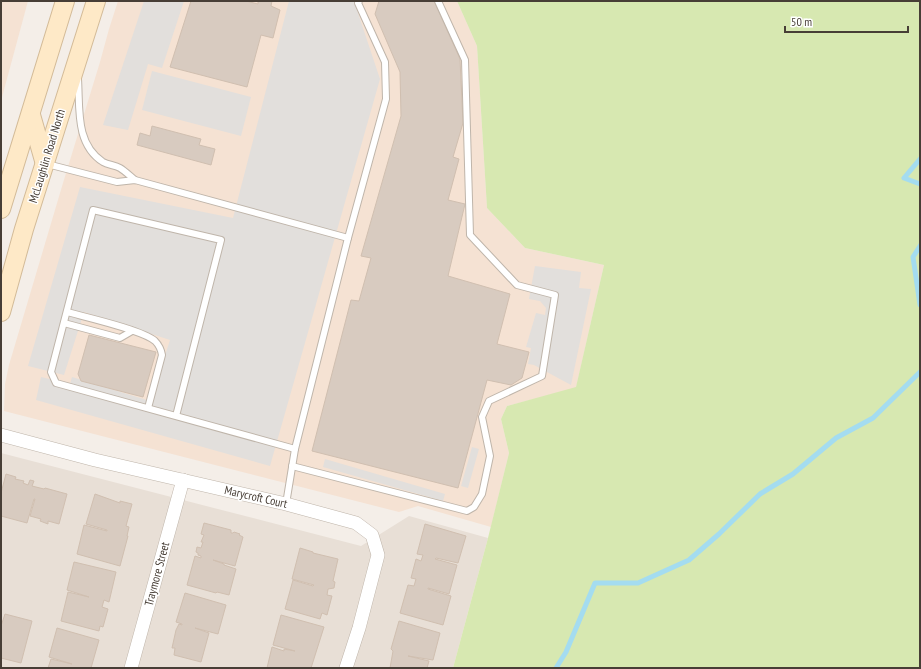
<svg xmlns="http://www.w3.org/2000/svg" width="921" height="669" font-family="'PT Sans Narrow',sans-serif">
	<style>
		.residential { fill: #e8dfd6 }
		.commercial { fill: #f5e2d3 }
		.green { fill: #d7e8b1 }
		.parking { fill: #e2dfdc }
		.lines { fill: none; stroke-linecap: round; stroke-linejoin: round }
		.stream { stroke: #a4dcf0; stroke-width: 5 }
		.building { fill: #d8cbc0; stroke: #d0bfb0 }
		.lane-casing { stroke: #bfb5aa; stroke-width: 8 }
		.street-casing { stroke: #bfb5aa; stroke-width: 14 }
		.secondary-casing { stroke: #d3bb98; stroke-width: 20 }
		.lane { stroke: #fff; stroke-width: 6 }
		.street { stroke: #fff; stroke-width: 13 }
		.secondary { stroke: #fee9c7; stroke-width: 18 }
		.labels { text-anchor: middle; stroke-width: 3; stroke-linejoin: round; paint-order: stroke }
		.street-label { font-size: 12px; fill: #473e36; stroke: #fff }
	</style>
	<rect width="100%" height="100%" fill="#f4eee8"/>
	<polygon class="residential" points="1,453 361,546 409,516 488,538 453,668 1,668"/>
	<g class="commercial">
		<polygon points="1,1 28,1 1,101"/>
		<polygon points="118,1 457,1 477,46 487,208 525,248 604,265 576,388 507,406 501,419 509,453 491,527 418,506 399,512 4,411 5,384 9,365 63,183 100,62 109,29"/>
	</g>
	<polygon class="green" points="457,1 920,1 920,668 453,668 488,538 509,453 501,419 507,406 576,387 604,265 525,248 487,208 477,46"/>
	<g class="parking">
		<polygon points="144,1 184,1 162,68 148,64 128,130 103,125"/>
		<polygon points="289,1 354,1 380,79 270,466 36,400 41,377 70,384 72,377 150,401 170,340 84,312 64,375 28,366 80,187 233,218"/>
		<polygon points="152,71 251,97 241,136 142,110"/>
		<polygon points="535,266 581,272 579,288 591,289 571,385 534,365 528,364 531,348 526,347 536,313 545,315 546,308 540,301 529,299"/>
		<polygon points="472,447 479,449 468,488 461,486"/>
		<polygon points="325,459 445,494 443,501 323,467"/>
	</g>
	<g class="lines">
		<g class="stream">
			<polyline points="920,159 904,178 920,184"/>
			<polyline points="920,246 913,257 920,305"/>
			<polyline points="556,668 566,652 595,583 638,583 689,560 719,534 760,494 793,474 836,438 873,418 920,372"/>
		</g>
	</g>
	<g class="building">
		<polygon points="191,1 246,1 258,4 258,1 272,1 271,6 280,10 273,38 261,35 247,87 170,67"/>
		<polygon points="379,1 434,1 460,59 463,123 453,157 459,159 448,200 465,204 448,276 510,294 497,344 529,352 522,378 511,385 487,380 458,488 312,451 351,300 359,301 371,258 361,256 401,116 400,72 375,14"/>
		<polygon points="152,126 201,139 199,145 215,149 211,165 137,145 140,133 150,136"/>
		<polygon points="89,335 156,352 143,397 81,381 78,374"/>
		<polygon points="6,474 16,477 15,479 24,481 23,483 28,485 30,480 34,481 32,486 44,489 45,488 67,494 59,524 48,521 48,524 40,521 41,519 30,516 35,499 34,499 27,523 1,516 1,493"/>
		<polygon points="95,494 120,503 120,501 132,504 126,526 129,527 127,536 128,536 120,566 77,554 84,525 107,531 107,530 86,524"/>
		<polygon points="204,523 231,530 231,533 233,533 234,532 240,534 239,535 243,537 235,566 213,560 224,564 224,565 236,569 229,595 217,592 216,593 187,585 195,556 201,558 201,556 198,555 198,553 196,552 197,547 201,548 203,542 201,542 204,535 201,534"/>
		<polygon points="425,524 466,536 458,563 436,558 435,559 457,565 449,594 428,588 428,589 451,596 443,625 400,613 408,585 414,586 416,579 411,578 416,559 421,561 423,555 417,554"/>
		<polygon points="300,548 313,552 313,553 338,559 333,581 335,582 334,588 328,589 327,595 332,596 327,615 322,613 320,619 285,609 293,580 313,586 314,585 292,579"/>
		<polygon points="74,562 116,572 109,602 104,600 102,607 108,609 103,627 100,626 99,631 61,621 68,592 89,597 67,590"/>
		<polygon points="185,593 226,605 218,634 195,628 209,633 201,662 174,655 175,648 172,648 176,630 179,624 182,625 182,624 176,622"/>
		<polygon points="5,614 32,621 21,663 1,658 1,626"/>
		<polygon points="281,615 324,627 311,668 267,668 272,647 284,651 284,649 295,651 273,645"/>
		<polygon points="399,621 440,633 433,660 408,656 429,661 427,668 390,668 393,651 391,649"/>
		<polygon points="57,628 99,640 91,668 48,668 51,659 72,664 49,657"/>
	</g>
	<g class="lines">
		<defs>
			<g id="lane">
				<path d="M78 79C80 108 75 144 103 162 108 165 115 165 120 168 125 171 130 176 135 180"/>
				<polyline points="47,164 117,182 135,180 348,238 295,449 286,504"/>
				<polyline points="348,238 386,99 385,62 358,3 359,1"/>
				<path d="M67 312C85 317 143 330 155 341 159 345 161 349 162 355L148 408"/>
				<polyline points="64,323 120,338 132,331"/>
				<polyline points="176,416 221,240 93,210 51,372 56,383 295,449"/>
				<polyline points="292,466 467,511 474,507 482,494 490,456 482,417 489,401 542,376 555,295 517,285 470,235 465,60 438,1"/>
			</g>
			<g id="street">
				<polyline points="1,435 95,460 286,504 356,523 372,535 378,555 359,628 346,668"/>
				<polyline points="131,668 183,480"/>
			</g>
			<g id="secondary">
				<polyline points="31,115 45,164"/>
				<polyline points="1,209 65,1"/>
				<polyline points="1,312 24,229 96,1"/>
			</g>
		</defs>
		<use href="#lane" class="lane-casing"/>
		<use href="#street" class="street-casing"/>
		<use href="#secondary" class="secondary-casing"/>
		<use href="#lane" class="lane"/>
		<use href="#street" class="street"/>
		<use href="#secondary" class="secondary"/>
	</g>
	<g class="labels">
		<g class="street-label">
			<text transform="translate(47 156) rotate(-73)" y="4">McLaughlin Road North</text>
			<text transform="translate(256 497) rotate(13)" y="4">Marycroft Court</text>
			<text transform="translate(157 574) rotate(-75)" y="4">Traymore Street</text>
		</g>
	</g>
	<rect width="921" height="669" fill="none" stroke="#473e36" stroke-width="4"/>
	<path d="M785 26v6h123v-6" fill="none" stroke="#473e36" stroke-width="2"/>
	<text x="791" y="26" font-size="12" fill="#473e36" stroke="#ffffff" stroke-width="3" paint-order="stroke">50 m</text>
</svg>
